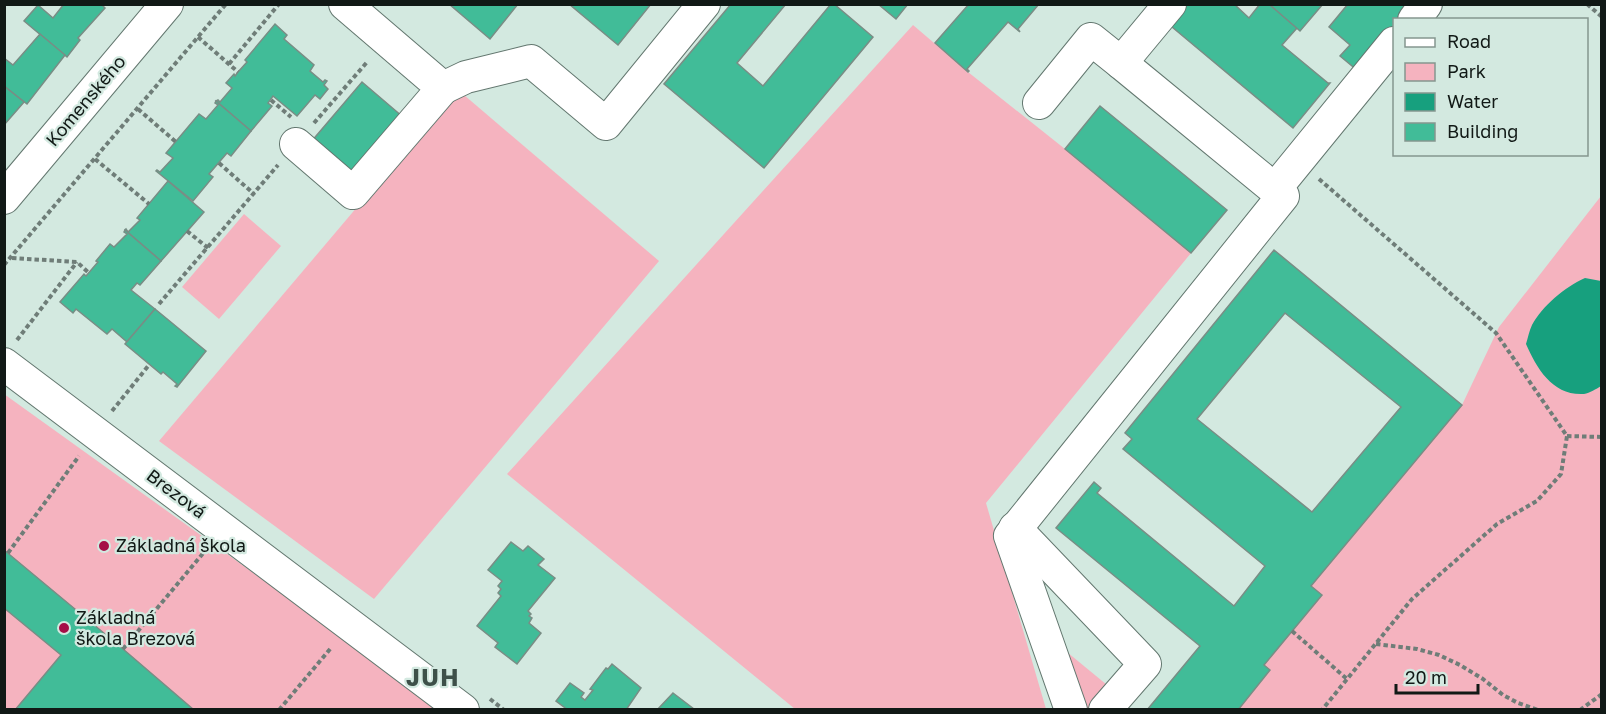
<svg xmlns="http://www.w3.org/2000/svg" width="1606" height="714" font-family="'Golos Text',sans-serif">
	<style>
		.green { fill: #f5b3bf }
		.water { fill: #17a07e }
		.building { fill: #41bc98; stroke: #798d85; stroke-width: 1.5; fill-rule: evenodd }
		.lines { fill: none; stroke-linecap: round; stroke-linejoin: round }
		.minor-casing { stroke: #63776f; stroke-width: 34 }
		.path { stroke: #6f7d78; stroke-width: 4; stroke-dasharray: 4.5 3; stroke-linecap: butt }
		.minor { stroke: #fff; stroke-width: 32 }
		.poi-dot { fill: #a50e47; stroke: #d3e9e0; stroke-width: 2 }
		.labels { text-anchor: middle; stroke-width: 4.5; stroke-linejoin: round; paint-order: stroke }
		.street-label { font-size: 18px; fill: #111916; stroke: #d3e9e0 }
		.poi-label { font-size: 18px; fill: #111916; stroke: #d3e9e0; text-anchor: start }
		.district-label { font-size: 24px; font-weight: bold; letter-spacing: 1.5px; fill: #3e5049; stroke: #d3e9e0 }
	</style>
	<rect width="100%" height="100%" fill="#d3e9e0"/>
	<g class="green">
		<polygon points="913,25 968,72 1065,149 1191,253 986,503 1046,709 795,709 507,474"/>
		<polygon points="457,89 659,261 374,599 159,441"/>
		<polygon points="1601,196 1601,709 1238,710 1270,671 1264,665 1322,595 1311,586 1462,405 1499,327"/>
		<polygon points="244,214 281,246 219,319 182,287"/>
		<polygon points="4,394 443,709 5,709"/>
		<polygon points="1045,634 1118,694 1105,709 1071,709"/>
	</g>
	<path class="water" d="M1585 278 1601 281V386C1596 389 1590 393 1584 394 1553 396 1537 369 1526 344 1528 338 1529 331 1532 325 1542 306 1565 287 1585 278Z"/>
	<g class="building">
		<polygon points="64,4 101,4 105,8 78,38 80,40 67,57 24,21 38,5 53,18"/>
		<polygon points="449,4 518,4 490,39"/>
		<polygon points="569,4 651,4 618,45"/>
		<polygon points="731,4 786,4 737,63 763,86 831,4 834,4 873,37 764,168 664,84"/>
		<polygon points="878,4 908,4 896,19"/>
		<polygon points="969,4 1039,4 1018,29 1020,32 1008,22 967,69 969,71 968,72 935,43"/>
		<polygon points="1181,4 1234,4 1249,18 1260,4 1269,4 1297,28 1282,45 1328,83 1330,83 1293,128 1166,22"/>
		<polygon points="1269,4 1323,4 1300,31"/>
		<polygon points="1348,4 1412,4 1400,20 1394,20 1394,26 1358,71 1340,56 1350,45 1329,27"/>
		<polygon points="275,24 287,35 284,39 314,65 310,71 323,82 325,80 327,81 324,85 328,89 320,99 315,95 297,116 273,96 268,103 272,106 251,131 216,101 218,100 220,102 232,88 226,83 234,74 235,76 238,72 247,62 245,60"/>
		<polygon points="40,34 65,55 27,104 4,86 4,58 13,65"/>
		<polygon points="362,82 403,117 352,177 311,142"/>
		<polygon points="4,86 24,102 4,125"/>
		<polygon points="216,101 251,131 231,156 227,153 209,174 213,177 193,201 156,171 157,170 160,172 173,158 166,153 199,114 206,119 218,105 215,103"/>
		<polygon points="1100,106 1227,210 1191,253 1065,149"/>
		<polygon points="168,181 204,212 161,261 125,230 126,229 128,232 140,220 137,218"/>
		<polygon points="125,230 161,261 140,285 137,283 131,290 155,309 127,342 112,329 107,334 76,309 73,313 60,302 84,274 86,276 98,262 96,261 110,244 114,247 127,234 124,232"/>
		<path d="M1274 250 1462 405 1311 586 1322 595 1264 665 1270 670 1238 710H1147L1200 646 1056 528 1094 482 1101 488 1097 493 1234 606 1265 566 1123 449 1132 439 1125 433ZM1285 313 1401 407 1312 512 1197 419Z"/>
		<polygon points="155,309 206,351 177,387 175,386 177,384 163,372 161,374 125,344"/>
		<polygon points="511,542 523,551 528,546 544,559 538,565 555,578 528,611 531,614 529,616 532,618 529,623 541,633 517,664 495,647 498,643 477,626 501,596 498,593 501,589 498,586 502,581 488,570"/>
		<polygon points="4,550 123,649 194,710 15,710 61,655 4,608"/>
		<polygon points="612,664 641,688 626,710 568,710 556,701 570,683 584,693 581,697 585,700 593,690 590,689 606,668 608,669"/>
		<polygon points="673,693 694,709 657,710"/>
	</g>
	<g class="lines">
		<defs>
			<g id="minor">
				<polyline points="1414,20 1426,4"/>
				<polyline points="443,88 466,77 531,61 606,124 704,4"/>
				<polyline points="1039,103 1091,39 1121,63 1170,4"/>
				<polyline points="296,144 353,193 443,88 345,4"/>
				<polyline points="1275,189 1394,43"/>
				<polyline points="4,198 167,4"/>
				<polyline points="4,364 463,710"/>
				<polyline points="1015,528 1145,664 1105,710"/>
				<polyline points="1071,710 1010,536 1283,196 1121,63"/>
			</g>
		</defs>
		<use href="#minor" class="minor-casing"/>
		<g class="path">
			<polyline points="1587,4 1602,17"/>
			<polyline points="198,37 238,72"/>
			<polyline points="229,64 279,4"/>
			<polyline points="271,100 291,117"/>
			<polyline points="138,109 176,142"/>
			<polyline points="314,123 368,61"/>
			<polyline points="95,159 149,204"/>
			<polyline points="219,163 254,194"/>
			<polyline points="1319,179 1496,333 1567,436 1561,474 1537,501 1497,524 1412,599 1322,710"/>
			<polyline points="187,231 208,248"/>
			<polyline points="12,258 77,262 89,273"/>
			<polyline points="4,265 226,4"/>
			<polyline points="159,304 278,165"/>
			<polyline points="17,340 77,262"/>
			<polyline points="112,411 149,365"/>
			<polyline points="1567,436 1602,437"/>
			<polyline points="8,553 79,456"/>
			<polyline points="1292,631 1347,679"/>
			<polyline points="1376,644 1417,649 1439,655 1460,665 1483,679 1503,695 1518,703 1538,710"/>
			<polyline points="123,649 205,551"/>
			<polyline points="490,699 504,710"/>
			<polyline points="279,710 331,648"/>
			<polyline points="1580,710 1602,694"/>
		</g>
		<use href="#minor" class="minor"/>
	</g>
	<g class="poi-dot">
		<circle cx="104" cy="546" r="6"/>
		<circle cx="64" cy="628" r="6"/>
	</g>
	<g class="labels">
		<g class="street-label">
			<text transform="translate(86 101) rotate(-50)" y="6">Komenského</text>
			<text transform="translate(176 494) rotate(37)" y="6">Brezová</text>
		</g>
		<g class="poi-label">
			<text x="116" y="552">Základná škola</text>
			<text x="76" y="624">Základná<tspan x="76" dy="21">škola Brezová</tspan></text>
		</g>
		<g class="district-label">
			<text x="433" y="686">JUH</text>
		</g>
	</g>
	<rect width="1606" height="714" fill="none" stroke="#111916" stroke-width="12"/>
	<rect x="1393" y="18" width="195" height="138" fill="#d3e9e0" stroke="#85968f" stroke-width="1.5"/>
	<rect x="1405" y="38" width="30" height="9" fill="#ffffff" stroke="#85968f" stroke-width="1.5"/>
	<text x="1447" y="48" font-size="18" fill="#111916">Road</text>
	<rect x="1405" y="63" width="30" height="18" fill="#f5b3bf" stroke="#85968f" stroke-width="1.5"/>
	<text x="1447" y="78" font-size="18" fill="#111916">Park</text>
	<rect x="1405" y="93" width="30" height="18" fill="#17a07e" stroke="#85968f" stroke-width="1.5"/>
	<text x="1447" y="108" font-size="18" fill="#111916">Water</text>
	<rect x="1405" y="123" width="30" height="18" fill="#41bc98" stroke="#85968f" stroke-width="1.5"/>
	<text x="1447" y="138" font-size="18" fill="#111916">Building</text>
	<path d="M1396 684v9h82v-9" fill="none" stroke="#111916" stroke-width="3"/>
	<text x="1405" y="684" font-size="18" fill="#111916" stroke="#d3e9e0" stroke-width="4.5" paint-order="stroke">20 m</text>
</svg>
